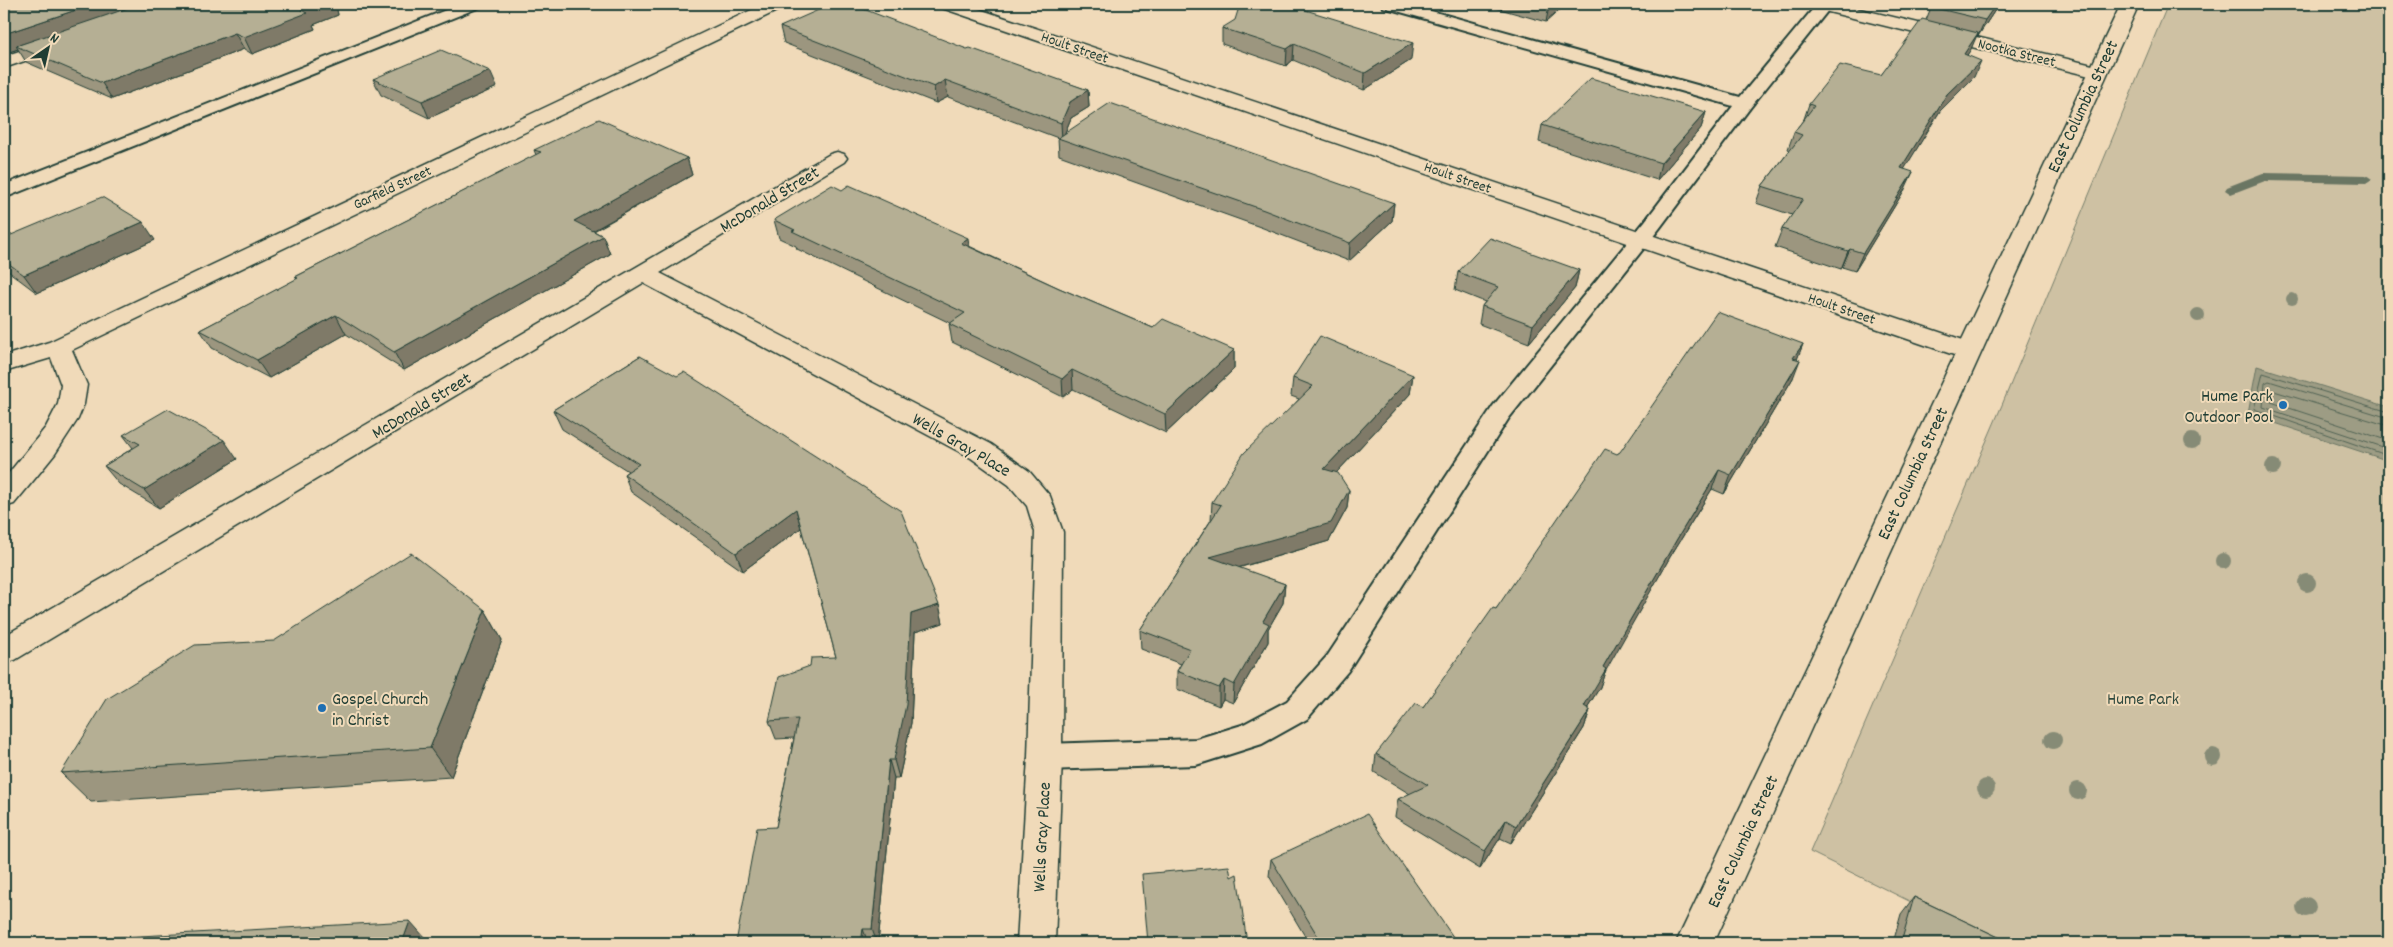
<svg xmlns="http://www.w3.org/2000/svg" width="2393" height="947" font-family="Dekko,sans-serif">
	<style>
		.green { fill: #cec1a3; stroke: #767f6c }
		.water { fill: #9d9c84; stroke: #6b7664 }
		.lines { fill: none; stroke-linecap: round; stroke-linejoin: round }
		.shore { stroke: #516354; stroke-width: 1 }
		.stream { fill: #6b7664; fill-rule: evenodd }
		.lane-casing { stroke: #1f3d34; stroke-width: 4 }
		.street-casing { stroke: #1f3d34; stroke-width: 3 }
		.secondary-casing { stroke: #1f3d34; stroke-width: 3 }
		.lane { fill: #f0dab9; fill-rule: evenodd }
		.street { fill: #f0dab9; fill-rule: evenodd }
		.secondary { fill: #f0dab9; fill-rule: evenodd }
		.tree { fill: #868b76 }
		.wall { fill: #9c967f; stroke: #1f3d34 }
		.shaded-wall { fill: #7f7a68; stroke: #1f3d34 }
		.building { fill: #b5af94; stroke: #1f3d34 }
		.poi-dot { fill: #1f6fb2; stroke: #f0dab9; stroke-width: 2 }
		.labels { text-anchor: middle; stroke-width: 4; stroke-linejoin: round; paint-order: stroke }
		.far-street-label { font-size: 15px; fill: #1f3d34; stroke: #f0dab9 }
		.street-label { font-size: 18px; fill: #1f3d34; stroke: #f0dab9 }
		.poi-label { font-size: 18px; fill: #1f3d34; stroke: #f0dab9; text-anchor: end }
		.park-label { font-size: 18px; fill: #304a3f; stroke: #f0dab9 }
	</style>
	<rect width="100%" height="100%" fill="#f0dab9"/>
	<filter id="ink" filterUnits="userSpaceOnUse"><feTurbulence type="fractalNoise" baseFrequency=".02" numOctaves="2"/><feDisplacementMap in="SourceGraphic" scale="10" xChannelSelector="R" yChannelSelector="G"/><feConvolveMatrix kernelMatrix="1 2 1 2 8 2 1 2 1" color-interpolation-filters="sRGB"/></filter>
	<g filter="url(#ink)">
		<polygon class="green" points="2168,4 2389,4 2389,943 1994,943 1810,852 2002,405"/>
		<polygon class="water" points="2257,366 2389,407 2389,461 2248,414"/>
		<g class="lines">
			<g class="shore">
				<polyline points="2389,412 2263,373 2254,409 2389,456"/>
				<polyline points="2389,418 2269,381 2265,383 2263,407 2389,449"/>
				<polyline points="2389,426 2274,391 2271,392 2271,402 2389,441"/>
			</g>
			<polygon class="stream" points="2263,173 2366,175 2372,179 2366,183 2265,181 2231,194 2225,190 2227,187"/>
			<defs>
				<g id="lane">
					<polygon points="461,4 482,4 480,7 4,198 4,185"/>
					<polygon points="1381,4 1406,4 1740,97 1817,4 1833,4 1750,108 1659,229 1509,418 1348,671 1307,719 1262,744 1196,765 1045,770 1034,766 1030,757 1034,748 1045,744 1196,739 1242,725 1287,701 1328,655 1493,406 1645,221 1733,106 1383,7"/>
				</g>
				<g id="street">
					<polygon points="764,4 786,4 783,8 72,350 87,385 84,404 78,419 55,454 33,481 14,504 4,507 4,479 46,427 58,404 61,385 51,358 4,372 4,356 49,342"/>
					<polygon points="939,4 964,4 1978,345 1981,351 1978,357 1969,359 1960,357 942,8"/>
					<polygon points="1809,4 1839,4 2105,68 2107,72 2105,76 2098,78 1812,8"/>
					<polygon points="57,39 63,40 66,44 63,48 4,68 4,56"/>
					<polygon points="837,152 844,154 847,158 844,162 660,273 991,444 1029,471 1050,496 1063,532 1062,757 1055,943 1017,943 1028,757 1035,532 1027,506 1009,485 971,458 643,283 15,660 4,663 4,636 830,154"/>
				</g>
				<polygon id="secondary" points="2121,4 2139,4 1714,943 1676,943"/>
			</defs>
			<use href="#lane" class="lane-casing"/>
			<use href="#street" class="street-casing"/>
			<use href="#secondary" class="secondary-casing"/>
			<use href="#lane" class="lane"/>
			<use href="#street" class="street"/>
			<use href="#secondary" class="secondary"/>
		</g>
		<g class="tree">
			<circle cx="2292" cy="299" r="6"/>
			<circle cx="2198" cy="315" r="7"/>
			<circle cx="2192" cy="441" r="8"/>
			<circle cx="2273" cy="467" r="8"/>
			<circle cx="2223" cy="561" r="8"/>
			<circle cx="2307" cy="583" r="9"/>
			<circle cx="2053" cy="740" r="9"/>
			<circle cx="2213" cy="757" r="9"/>
			<circle cx="1986" cy="788" r="9"/>
			<circle cx="2078" cy="791" r="9"/>
			<circle cx="2306" cy="907" r="10"/>
		</g>
		<g class="wall">
			<polygon points="4,4 336,4 338,15 313,25 315,29 252,54 244,49 112,99 26,62 18,49 6,53 4,52"/>
			<polygon points="1482,4 1566,4 1546,22"/>
			<polygon points="1907,4 1999,4 1978,36 1976,35 1971,49 1967,55 1974,77 1940,111 1904,169 1905,189 1855,271 1842,267 1841,269 1775,247 1782,229 1792,215 1756,203 1762,186 1790,150 1788,149 1794,132 1804,119 1809,104 1881,75 1926,20 1930,10"/>
			<polygon points="845,9 1088,90 1089,107 1071,118 1065,133 1394,203 1392,221 1349,261 1263,228 1059,155 1058,138 948,97 936,103 784,43 780,27"/>
			<polygon points="1222,28 1411,60 1364,90 1293,60 1286,66 1222,44"/>
			<polygon points="373,79 497,87 429,118 381,95"/>
			<polygon points="1706,112 1701,128 1657,180 1539,142 1542,125"/>
			<polygon points="534,150 687,158 692,175 594,231 603,236 610,254 404,370 346,334 269,378 212,348 200,330 297,279 295,277 536,155"/>
			<polygon points="774,220 969,246 1059,288 1153,328 1234,350 1234,369 1166,433 1073,389 1063,397 952,342 949,324 950,323 797,249 796,246 779,238"/>
			<polygon points="4,238 155,240 37,293 4,268"/>
			<polygon points="1579,270 1575,288 1529,343 1479,324 1482,306 1485,302 1455,290 1458,272"/>
			<polygon points="1803,344 1797,359 1793,378 1724,494 1712,489 1670,557 1606,669 1600,687 1587,708 1590,710 1584,728 1511,843 1500,838 1480,869 1395,817 1398,799 1410,794 1374,772 1376,754 1423,707 1496,609 1617,454"/>
			<polygon points="640,356 939,605 943,623 915,632 911,723 899,778 894,778 878,943 736,943 776,827 794,738 776,739 769,721 836,657 801,528 743,571 631,492 624,474 628,471 562,429 553,410"/>
			<polygon points="1413,375 1410,394 1336,473 1349,490 1347,508 1329,541 1238,568 1285,584 1283,603 1268,629 1268,642 1233,703 1223,699 1219,706 1177,689 1177,671 1181,664 1141,649 1140,630 1211,520 1212,502 1299,399 1291,396 1293,378"/>
			<polygon points="123,435 237,459 159,508 119,484 104,466 133,448"/>
			<polygon points="485,610 502,640 451,777 91,802 61,773"/>
			<polygon points="1271,859 1456,941 1455,943 1309,943 1269,876"/>
			<polygon points="1914,897 2011,943 1893,943 1901,914"/>
		</g>
		<g class="shaded-wall">
			<polygon points="94,4 150,4 16,46 18,49 6,53 4,50 4,34"/>
			<polygon points="318,4 336,4 338,15 313,25 315,29 252,54 244,37 301,10"/>
			<polygon points="1552,4 1566,4 1546,22 1549,6"/>
			<polygon points="1996,4 1999,4 1978,36 1985,20"/>
			<polygon points="235,33 244,49 112,99 102,83"/>
			<polygon points="1978,33 1971,49 1957,71 1964,54"/>
			<polygon points="1413,43 1411,60 1364,90 1365,73"/>
			<polygon points="1294,44 1293,60 1286,66 1287,49"/>
			<polygon points="1981,61 1974,77 1940,111 1894,186 1901,168 1947,94"/>
			<polygon points="490,71 497,87 429,118 422,101"/>
			<polygon points="945,80 948,97 936,103 934,87"/>
			<polygon points="1088,90 1089,107 1071,118 1062,140 1061,123 1070,102"/>
			<polygon points="1706,112 1701,128 1657,180 1661,163"/>
			<polygon points="687,158 692,175 580,238 574,221"/>
			<polygon points="1913,172 1905,189 1855,271 1863,253"/>
			<polygon points="1394,203 1392,221 1349,261 1350,243"/>
			<polygon points="143,222 155,240 37,293 24,275"/>
			<polygon points="603,236 610,254 404,370 394,352"/>
			<polygon points="968,238 970,256 961,243"/>
			<polygon points="1850,249 1842,267 1841,269 1848,251"/>
			<polygon points="1579,270 1575,288 1529,343 1533,325"/>
			<polygon points="336,315 346,334 269,378 257,360"/>
			<polygon points="1803,344 1796,362 1793,358"/>
			<polygon points="1234,350 1234,369 1166,433 1165,414"/>
			<polygon points="1800,360 1793,378 1724,494 1731,475"/>
			<polygon points="1072,370 1073,389 1063,397 1062,379"/>
			<polygon points="1413,375 1410,394 1323,487 1324,469"/>
			<polygon points="224,440 237,459 159,508 144,490"/>
			<polygon points="1719,470 1712,489 1670,557 1604,674 1606,669 1600,687 1577,724 1584,706 1603,667 1677,539"/>
			<polygon points="1349,490 1347,508 1329,541 1210,576 1210,557"/>
			<polygon points="796,509 801,528 743,571 736,553"/>
			<polygon points="1285,584 1283,603 1268,629 1268,642 1233,703 1234,685 1263,621"/>
			<polygon points="939,605 943,623 915,632 911,723 899,778 894,760 911,614"/>
			<polygon points="485,610 502,640 451,777 430,748"/>
			<polygon points="1224,680 1223,699 1219,706 1219,688"/>
			<polygon points="1590,710 1584,728 1511,843 1516,826"/>
			<polygon points="889,760 894,778 878,943 877,943 872,929"/>
			<polygon points="1506,820 1500,838 1480,869 1485,851"/>
			<polygon points="410,921 425,938 423,943 402,943"/>
			<polygon points="863,929 868,943 861,943"/>
		</g>
		<g class="building">
			<polygon points="4,4 94,4 4,34"/>
			<polygon points="140,4 318,4 301,10 307,13 244,37 235,33 102,83 16,46"/>
			<polygon points="832,4 845,9 853,5 967,49 970,48 1088,90 1070,102 1061,123 945,80 934,87 780,27"/>
			<polygon points="1240,4 1286,4 1413,43 1365,73 1294,44 1287,49 1222,28 1235,20"/>
			<polygon points="1541,4 1552,4 1549,6"/>
			<polygon points="1934,4 1996,4 1985,20 1931,7"/>
			<polygon points="1922,19 1978,33 1964,54 1981,61 1947,94 1901,168 1913,172 1863,253 1850,249 1848,251 1782,229 1803,199 1762,186 1802,135 1794,132 1814,106 1809,104 1840,65 1881,75"/>
			<polygon points="441,50 490,71 422,101 373,79"/>
			<polygon points="1591,78 1706,112 1661,163 1542,125"/>
			<polygon points="1110,103 1394,203 1350,243 1264,210 1058,138"/>
			<polygon points="599,119 687,158 574,221 603,236 394,352 336,315 257,360 200,330 298,278 295,277 541,152 534,150"/>
			<polygon points="832,185 842,190 849,185 968,238 961,243 1059,288 1153,328 1163,319 1234,350 1165,414 1072,370 1062,379 949,324 965,313 792,231 795,230 774,220"/>
			<polygon points="102,197 143,222 24,275 4,260 4,238"/>
			<polygon points="1490,238 1579,270 1533,325 1482,306 1498,287 1458,272"/>
			<polygon points="1717,312 1803,344 1793,358 1800,360 1731,475 1719,470 1677,539 1603,667 1606,669 1584,706 1590,710 1516,826 1506,820 1485,851 1398,799 1428,785 1376,754 1416,703 1423,707 1493,608 1496,609 1605,449 1617,454 1620,452"/>
			<polygon points="1320,336 1413,375 1324,469 1338,473 1349,490 1331,523 1210,557 1285,584 1263,621 1269,624 1234,685 1224,680 1219,688 1177,671 1190,649 1140,630 1221,505 1212,502 1244,453 1313,386 1293,378"/>
			<polygon points="640,356 677,376 684,372 901,511 939,605 911,614 906,705 894,760 889,760 872,929 863,929 861,943 736,943 757,828 776,827 798,719 769,721 779,677 810,666 811,658 836,657 796,509 736,553 624,474 639,464 553,410"/>
			<polygon points="168,409 224,440 144,490 104,466 140,444 123,435"/>
			<polygon points="411,553 485,610 430,748 61,773 107,699 195,645 274,641"/>
			<polygon points="1367,814 1456,941 1452,943 1322,943 1271,859"/>
			<polygon points="1229,866 1231,877 1237,874 1247,943 1148,943 1142,874"/>
			<polygon points="1914,897 2011,943 1901,943"/>
			<polygon points="410,921 402,943 4,943 4,941 62,937 61,939 140,936"/>
		</g>
	</g>
	<g class="poi-dot">
		<circle cx="2283" cy="405" r="5"/>
		<circle cx="322" cy="708" r="5"/>
	</g>
	<g class="labels">
		<g class="far-street-label">
			<text transform="translate(1075 47) rotate(19)" y="5">Hoult Street</text>
			<text transform="translate(2017 52) rotate(14)" y="5">Nootka Street</text>
			<text transform="translate(1458 177) rotate(19)" y="5">Hoult Street</text>
			<text transform="translate(392 187) rotate(-25)" y="5">Garfield Street</text>
			<text transform="translate(1842 308) rotate(19)" y="5">Hoult Street</text>
		</g>
		<g class="street-label">
			<text transform="translate(2082 106) rotate(-65)" y="6">East Columbia Street</text>
			<text transform="translate(769 199) rotate(-31)" y="6">McDonald Street</text>
			<text transform="translate(421 405) rotate(-31)" y="6">McDonald Street</text>
			<text transform="translate(962 444) rotate(30)" y="6">Wells Gray Place</text>
			<text transform="translate(1912 473) rotate(-65)" y="6">East Columbia Street</text>
			<text transform="translate(1041 837) rotate(-87)" y="6">Wells Gray Place</text>
			<text transform="translate(1742 841) rotate(-65)" y="6">East Columbia Street</text>
		</g>
		<g class="poi-label">
			<text x="2273" y="401">Hume Park<tspan x="2273" dy="21">Outdoor Pool</tspan></text>
			<text x="332" y="704" text-anchor="start">Gospel Church<tspan x="332" dy="21">in Christ</tspan></text>
		</g>
		<g class="park-label">
			<text x="2143" y="704">Hume Park</text>
		</g>
	</g>
	<rect width="2393" height="947" fill="none" stroke="#f0dab9" stroke-width="20"/>
	<rect x="10" y="10" width="2373" height="927" fill="none" stroke="#1f3d34" stroke-width="2" filter="url(#ink)"/>
	<g transform="translate(48 48) rotate(34)" stroke="#f0dab9" stroke-width="4" paint-order="stroke">
	<path d="M0-4L9 19L0 12L-9 19Z" fill="#1f3d34"/>
	<text y="-8" font-size="14" font-weight="bold" text-anchor="middle" fill="#1f3d34">N</text>
	</g>
</svg>
